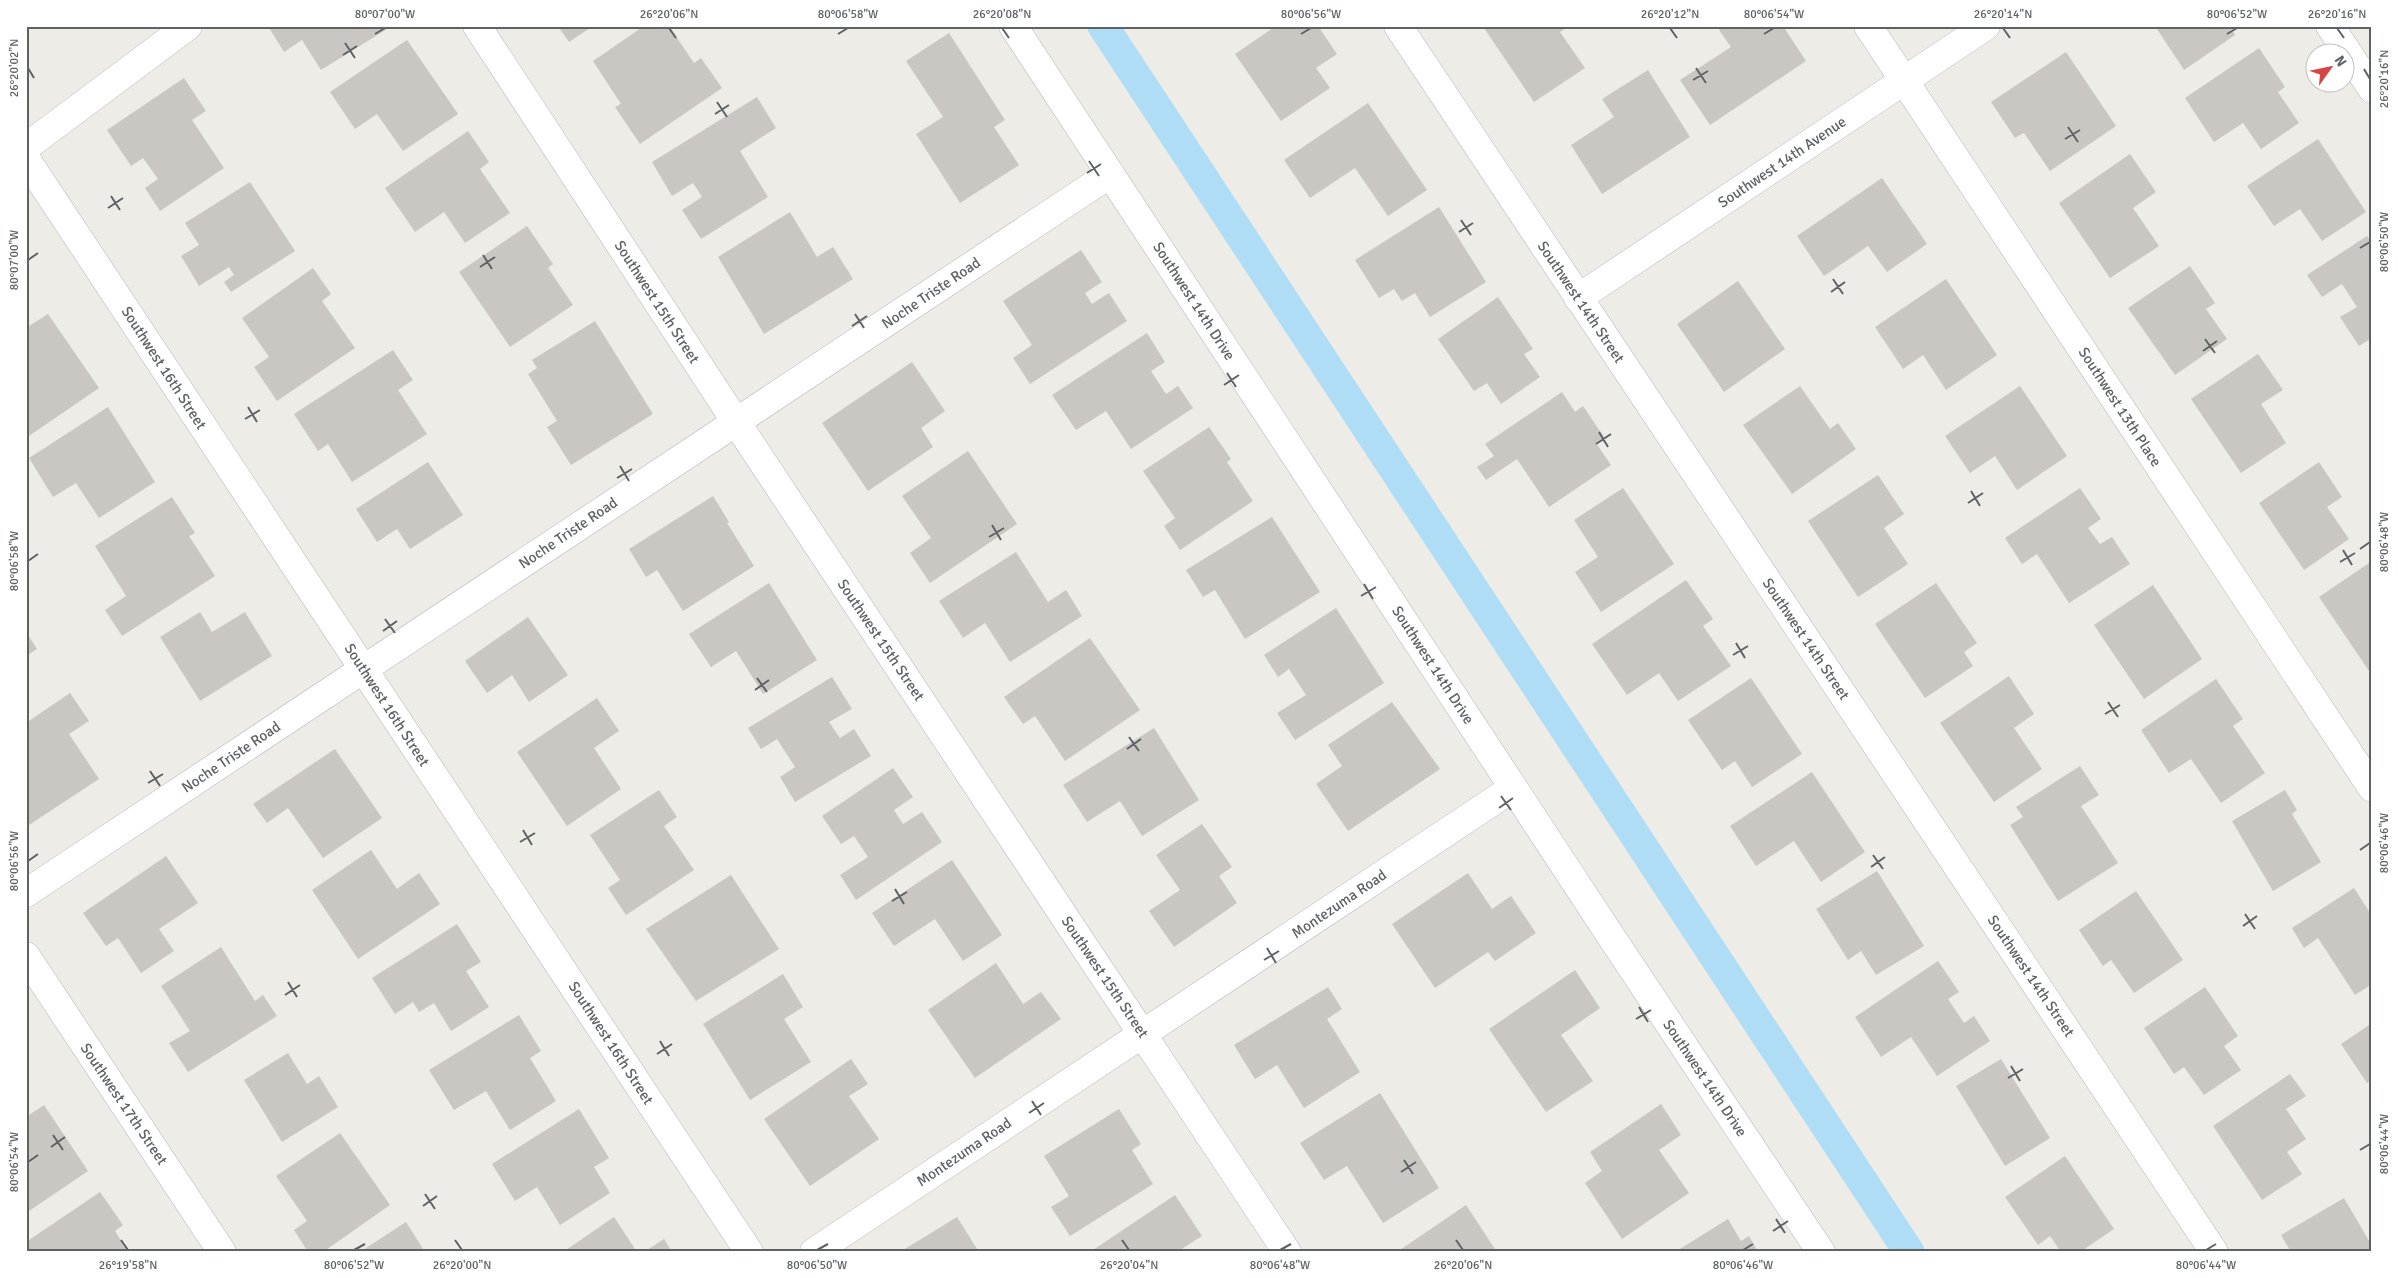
<svg xmlns="http://www.w3.org/2000/svg" width="2398" height="1278" font-family="Signika,sans-serif">
	<style>
		.lines { fill: none; stroke-linecap: round; stroke-linejoin: round }
		.canal { stroke: #afddf6; stroke-width: 31 }
		.building { fill: #cac7c3 }
		.street-casing { stroke: #b3b6b9; stroke-width: 29 }
		.street { stroke: #fff; stroke-width: 28 }
		.ticks { fill: none; stroke: #5e6265; stroke-width: 2 }
		.labels { text-anchor: middle; stroke-width: 5; stroke-linejoin: round; paint-order: stroke }
		.street-label { font-size: 15px; fill: #5e6265; stroke: #fff }
		.neatline { fill: none; stroke: #5e6265; stroke-width: 2 }
		.ticks-label { font-size: 12px; text-anchor: middle; fill: #5e6265 }
	</style>
	<rect width="100%" height="100%" fill="#eeece6"/>
	<g class="lines">
		<polyline class="canal" points="1103,26 1909,1252"/>
	</g>
	<g class="building">
		<polygon points="268,26 392,26 321,70 302,40 284,52"/>
		<polygon points="558,26 593,26 569,42"/>
		<polygon points="644,26 669,26 694,63 701,58 722,88 640,144 615,107 621,104 593,61"/>
		<polygon points="1276,26 1318,26 1337,54 1316,68 1330,88 1281,121 1235,54"/>
		<polygon points="1486,26 1568,26 1560,32 1585,68 1534,102 1484,28"/>
		<polygon points="1725,26 1783,26 1806,61 1710,125 1680,80 1731,47 1719,30"/>
		<polygon points="2155,26 2229,26 2235,35 2184,70"/>
		<polygon points="949,33 1005,120 994,127 1019,165 960,203 916,134 943,117 906,61"/>
		<polygon points="407,40 458,114 403,151 377,114 355,129 330,92"/>
		<polygon points="2259,48 2285,87 2278,92 2299,123 2261,149 2243,123 2214,142 2185,98"/>
		<polygon points="2066,52 2116,126 2050,171 2024,133 2015,138 1991,102"/>
		<polygon points="1648,70 1690,137 1602,194 1571,145 1614,117 1602,99"/>
		<polygon points="184,78 206,111 192,120 224,168 160,211 145,188 158,179 143,158 131,166 107,130"/>
		<polygon points="757,97 776,128 740,151 768,197 701,239 682,210 702,197 693,183 672,196 652,162"/>
		<polygon points="1368,103 1427,190 1388,216 1355,168 1310,198 1284,160"/>
		<polygon points="468,131 489,162 480,169 510,213 465,243 444,212 415,232 385,188"/>
		<polygon points="2318,139 2366,212 2322,241 2300,209 2274,226 2247,186"/>
		<polygon points="2130,154 2156,192 2133,208 2159,246 2110,278 2059,203"/>
		<polygon points="1882,178 1927,244 1887,272 1868,246 1824,276 1797,236"/>
		<polygon points="250,182 295,251 231,292 224,282 234,275 229,267 199,286 181,256 199,245 185,223"/>
		<polygon points="1439,207 1486,282 1430,317 1415,293 1402,301 1394,289 1379,298 1355,260"/>
		<polygon points="790,212 817,257 833,247 853,279 764,334 718,257"/>
		<polygon points="527,226 553,264 548,268 573,305 510,347 459,272"/>
		<polygon points="2367,236 2372,243 2372,338 2359,346 2340,317 2357,307 2342,284 2322,297 2307,275"/>
		<polygon points="1081,250 1102,282 1085,293 1092,304 1109,293 1127,321 1030,384 1013,358 1032,345 1003,301"/>
		<polygon points="2190,266 2215,303 2206,309 2227,339 2175,375 2128,308"/>
		<polygon points="313,268 331,294 322,301 355,348 277,401 254,367 269,357 242,318"/>
		<polygon points="1946,279 1997,355 1946,390 1923,355 1903,369 1875,327"/>
		<polygon points="1738,281 1785,349 1724,392 1677,324"/>
		<polygon points="1498,297 1533,349 1524,354 1540,377 1501,404 1487,383 1474,391 1438,339"/>
		<polygon points="48,314 99,388 26,438 26,328"/>
		<polygon points="595,321 653,414 571,465 547,427 557,421 528,374 537,368 532,360"/>
		<polygon points="1147,333 1165,362 1151,371 1166,394 1178,386 1193,408 1131,449 1106,411 1076,430 1052,395"/>
		<polygon points="393,350 413,380 398,390 427,434 352,482 328,444 318,451 294,414"/>
		<polygon points="2258,354 2283,390 2261,404 2286,443 2241,473 2191,399"/>
		<polygon points="912,362 945,411 921,428 933,447 868,491 822,423"/>
		<polygon points="1800,386 1830,429 1838,423 1856,449 1792,494 1743,425"/>
		<polygon points="2020,386 2067,456 2017,490 1995,456 1970,473 1945,436"/>
		<polygon points="1562,392 1575,412 1583,406 1604,437 1596,443 1611,465 1549,507 1517,459 1486,480 1477,467 1494,456 1485,444"/>
		<polygon points="108,407 155,482 99,518 76,483 53,497 29,458"/>
		<polygon points="1209,427 1231,459 1227,462 1253,501 1180,550 1164,526 1175,518 1143,471"/>
		<polygon points="968,451 1017,524 930,583 910,553 931,538 902,496"/>
		<polygon points="428,462 463,515 410,549 397,529 377,542 356,509"/>
		<polygon points="2319,462 2342,497 2327,507 2349,539 2304,570 2259,503"/>
		<polygon points="1878,475 1904,514 1884,528 1908,564 1858,597 1808,521"/>
		<polygon points="1623,488 1674,564 1601,612 1575,572 1598,557 1574,520"/>
		<polygon points="2080,488 2101,519 2088,528 2100,544 2112,537 2130,564 2069,603 2037,554 2022,564 2005,538"/>
		<polygon points="713,496 729,522 727,523 754,566 683,611 657,570 646,577 629,549"/>
		<polygon points="172,497 195,533 189,536 215,576 122,636 105,610 126,596 95,546"/>
		<polygon points="1272,517 1320,592 1245,639 1215,590 1203,597 1186,570"/>
		<polygon points="1016,552 1048,602 1066,590 1082,616 1010,662 985,623 963,638 939,601"/>
		<polygon points="2372,561 2372,669 2369,671 2319,597"/>
		<polygon points="1686,580 1713,619 1703,626 1731,666 1678,701 1659,673 1627,695 1592,644"/>
		<polygon points="769,583 817,660 763,694 736,651 711,667 689,634"/>
		<polygon points="1936,583 1977,643 1964,652 1973,666 1925,698 1875,624"/>
		<polygon points="2153,585 2202,659 2144,699 2094,625"/>
		<polygon points="1336,608 1384,683 1295,740 1277,713 1306,695 1289,669 1278,677 1264,655"/>
		<polygon points="200,612 212,632 245,612 272,656 200,701 160,637"/>
		<polygon points="528,617 568,675 529,702 512,675 487,693 465,661"/>
		<polygon points="26,632 37,649 26,656"/>
		<polygon points="1090,638 1140,710 1065,761 1035,716 1023,724 1004,697"/>
		<polygon points="2009,676 2034,714 2014,728 2042,769 1994,802 1940,723"/>
		<polygon points="832,677 852,709 829,722 840,738 854,729 871,756 795,802 780,777 795,767 777,739 761,749 748,728"/>
		<polygon points="1751,678 1802,754 1752,787 1735,761 1722,770 1688,720"/>
		<polygon points="2216,679 2243,719 2233,726 2265,773 2221,803 2191,759 2169,773 2141,730"/>
		<polygon points="70,693 89,721 69,734 99,779 26,827 26,723"/>
		<polygon points="597,698 619,731 594,748 621,789 567,826 517,752"/>
		<polygon points="1392,702 1440,769 1348,831 1316,784 1342,766 1328,745"/>
		<polygon points="1154,728 1199,800 1142,836 1120,801 1087,822 1063,785"/>
		<polygon points="335,749 382,818 323,858 288,808 267,823 253,804"/>
		<polygon points="2080,766 2099,795 2081,806 2118,863 2058,901 2010,825 2023,817 2016,807"/>
		<polygon points="893,768 913,797 894,810 903,824 922,812 942,842 856,900 840,875 868,857 854,836 841,844 822,816"/>
		<polygon points="1812,772 1865,852 1821,882 1794,841 1756,866 1730,826"/>
		<polygon points="659,790 677,817 664,826 694,870 626,915 608,888 620,880 590,835"/>
		<polygon points="2285,790 2297,810 2292,814 2321,862 2273,891 2232,821"/>
		<polygon points="1202,824 1232,867 1219,876 1237,903 1174,947 1149,911 1180,890 1156,855"/>
		<polygon points="371,850 397,889 419,873 440,904 358,959 312,890"/>
		<polygon points="166,856 198,903 159,929 174,951 141,973 118,938 106,946 83,913"/>
		<polygon points="952,860 1002,935 963,961 935,919 894,946 872,913"/>
		<polygon points="1877,871 1924,946 1876,975 1861,951 1848,960 1816,909"/>
		<polygon points="1468,873 1492,909 1511,896 1536,933 1495,961 1488,952 1435,988 1392,924"/>
		<polygon points="731,875 779,949 696,1001 646,929"/>
		<polygon points="2354,888 2372,916 2372,984 2355,995 2318,938 2304,948 2292,928"/>
		<polygon points="2136,891 2183,960 2134,993 2111,960 2103,966 2079,930"/>
		<polygon points="457,924 481,962 466,971 489,1007 451,1031 434,1003 419,1012 413,1002 395,1014 372,978"/>
		<polygon points="221,947 255,1001 263,995 277,1016 188,1072 169,1043 190,1031 161,986"/>
		<polygon points="1938,961 1959,992 1948,999 1964,1023 1974,1016 1990,1041 1937,1076 1911,1037 1881,1057 1855,1017"/>
		<polygon points="996,963 1023,1004 1041,992 1061,1019 975,1078 928,1010"/>
		<polygon points="1575,970 1600,1008 1561,1035 1593,1081 1546,1112 1489,1029"/>
		<polygon points="783,974 803,1007 784,1019 811,1062 750,1100 703,1024"/>
		<polygon points="1328,987 1342,1009 1327,1019 1360,1072 1304,1108 1277,1065 1255,1079 1234,1045"/>
		<polygon points="2205,987 2238,1036 2224,1046 2241,1070 2204,1095 2184,1067 2174,1074 2144,1028"/>
		<polygon points="519,1015 541,1051 530,1058 556,1101 510,1130 486,1091 454,1110 429,1070"/>
		<polygon points="2372,1023 2372,1079 2367,1083 2341,1044"/>
		<polygon points="288,1053 307,1084 319,1076 338,1107 282,1142 244,1080"/>
		<polygon points="851,1059 868,1084 849,1096 879,1139 810,1186 764,1119"/>
		<polygon points="2001,1059 2050,1138 2005,1166 1956,1086"/>
		<polygon points="2290,1074 2306,1096 2286,1109 2306,1139 2287,1152 2302,1174 2262,1200 2213,1126"/>
		<polygon points="1380,1093 1439,1188 1383,1223 1347,1166 1324,1180 1300,1143"/>
		<polygon points="1661,1104 1681,1135 1659,1150 1689,1193 1622,1239 1585,1183 1602,1171 1590,1152"/>
		<polygon points="44,1105 88,1171 26,1213 26,1117"/>
		<polygon points="579,1109 609,1158 594,1167 610,1193 560,1225 537,1187 515,1201 492,1164"/>
		<polygon points="1119,1109 1141,1144 1132,1150 1153,1184 1070,1236 1051,1207 1069,1196 1044,1156"/>
		<polygon points="340,1133 390,1205 323,1252 308,1252 294,1230 307,1221 276,1176"/>
		<polygon points="2065,1156 2114,1229 2080,1252 2061,1252 2050,1236 2038,1245 2005,1197"/>
		<polygon points="100,1192 123,1225 115,1231 128,1252 26,1252 26,1242"/>
		<polygon points="1175,1195 1202,1236 1177,1252 1090,1252"/>
		<polygon points="2344,1198 2372,1246 2372,1252 2291,1252 2281,1235"/>
		<polygon points="1466,1205 1497,1252 1397,1252"/>
		<polygon points="614,1217 637,1252 563,1252"/>
		<polygon points="957,1217 979,1252 900,1252"/>
		<polygon points="1728,1219 1741,1241 1749,1236 1758,1252 1675,1252"/>
		<polygon points="406,1222 425,1252 360,1252"/>
		<polygon points="664,1239 672,1252 644,1252"/>
	</g>
	<g class="lines">
		<defs>
			<g id="street">
				<polyline points="477,26 736,422 1287,1252"/>
				<polyline points="1013,26 1610,935 1821,1252"/>
				<polyline points="1398,26 2214,1252"/>
				<polyline points="1868,26 2372,788"/>
				<polyline points="2330,26 2372,89"/>
				<polyline points="26,147 188,26"/>
				<polyline points="26,159 749,1252"/>
				<polyline points="1578,298 1986,26"/>
				<polyline points="26,893 1110,174"/>
				<polyline points="26,956 222,1252"/>
				<polyline points="814,1252 1513,788"/>
			</g>
		</defs>
		<use href="#street" class="street-casing"/>
		<use href="#street" class="street"/>
	</g>
	<path class="ticks" d="M669 28 676 38M1002 28 1009 38M1670 28 1677 38M2003 28 2010 38M2337 28 2344 38M375 34 385 28M838 34 848 28M1301 34 1311 28M1764 34 1774 28M2227 34 2237 28M345 43 355 58M343 55 357 46M28 68 34 78M1696 68 1706 83M2364 69 2370 79M1693 80 1708 71M717 102 727 117M715 114 729 105M2068 127 2078 142M2065 139 2080 130M1089 161 1099 176M1087 173 1101 164M111 196 120 210M108 208 123 198M1461 220 1471 235M1459 232 1473 223M2360 248 2370 242M483 255 492 269M28 260 38 253M480 267 495 257M1833 279 1843 294M1831 292 1845 282M855 314 864 328M852 326 867 316M2205 339 2215 353M2203 351 2217 341M1227 373 1236 387M1224 385 1239 375M248 407 257 422M245 419 260 410M1599 432 1608 447M1596 444 1611 434M620 466 629 481M617 478 632 469M1971 491 1980 506M1968 503 1983 493M992 525 1001 540M989 537 1004 528M2360 549 2370 542M2343 550 2352 565M28 561 38 554M2340 562 2355 553M1364 584 1373 599M1361 596 1376 587M385 619 395 633M383 631 397 621M1736 643 1745 658M1733 655 1748 646M757 678 767 692M755 690 769 680M2108 702 2118 717M2105 714 2120 705M1129 737 1139 751M1127 749 1141 739M150 771 160 786M148 783 163 774M1501 796 1511 810M1499 808 1513 798M523 830 532 845M520 842 535 833M2360 850 2370 843M1873 855 1883 869M28 861 38 854M1871 867 1885 857M895 889 904 904M892 901 907 892M2245 914 2255 929M2243 926 2257 916M1267 948 1276 963M1264 960 1279 951M288 982 297 997M285 995 300 985M1639 1007 1648 1022M1636 1019 1651 1010M660 1041 669 1056M657 1054 672 1044M2011 1066 2020 1081M2008 1078 2023 1069M1032 1101 1041 1115M1029 1113 1044 1103M53 1135 63 1150M51 1147 65 1137M2360 1150 2370 1144M1404 1160 1413 1174M28 1162 38 1155M1401 1172 1416 1162M425 1194 435 1209M423 1206 437 1196M1776 1219 1785 1233M1773 1231 1788 1221M121 1240 128 1250M455 1240 462 1250M1122 1240 1129 1250M1456 1240 1463 1250M354 1250 365 1244M817 1250 828 1244M1280 1250 1291 1244M1743 1250 1753 1244M2206 1250 2216 1244"/>
	<g class="labels">
		<g class="street-label">
			<text transform="translate(1782 162) rotate(-34)" y="5">Southwest 14th Avenue</text>
			<text transform="translate(931 293) rotate(-34)" y="5">Noche Triste Road</text>
			<text transform="translate(1194 301) rotate(57)" y="5">Southwest 14th Drive</text>
			<text transform="translate(657 302) rotate(57)" y="5">Southwest 15th Street</text>
			<text transform="translate(1581 302) rotate(56)" y="5">Southwest 14th Street</text>
			<text transform="translate(164 368) rotate(57)" y="5">Southwest 16th Street</text>
			<text transform="translate(2120 407) rotate(57)" y="5">Southwest 13th Place</text>
			<text transform="translate(568 533) rotate(-34)" y="5">Noche Triste Road</text>
			<text transform="translate(1806 639) rotate(56)" y="5">Southwest 14th Street</text>
			<text transform="translate(881 640) rotate(56)" y="5">Southwest 15th Street</text>
			<text transform="translate(1433 665) rotate(57)" y="5">Southwest 14th Drive</text>
			<text transform="translate(387 705) rotate(57)" y="5">Southwest 16th Street</text>
			<text transform="translate(231 757) rotate(-34)" y="5">Noche Triste Road</text>
			<text transform="translate(1339 904) rotate(-34)" y="5">Montezuma Road</text>
			<text transform="translate(2031 976) rotate(56)" y="5">Southwest 14th Street</text>
			<text transform="translate(1105 977) rotate(56)" y="5">Southwest 15th Street</text>
			<text transform="translate(611 1043) rotate(57)" y="5">Southwest 16th Street</text>
			<text transform="translate(1705 1078) rotate(56)" y="5">Southwest 14th Drive</text>
			<text transform="translate(124 1104) rotate(56)" y="5">Southwest 17th Street</text>
			<text transform="translate(964 1152) rotate(-34)" y="5">Montezuma Road</text>
		</g>
	</g>
	<rect width="2398" height="1278" fill="none" stroke="#ffffff" stroke-width="55"/>
	<g transform="translate(2330 68) rotate(57)"><circle r="24" fill="#ffffff" stroke="#bfc0c1"/>
	<path d="M0-4L9 19L0 12L-9 19Z" fill="#d64445"/>
	<text y="-8" font-size="14" font-weight="bold" text-anchor="middle" fill="#5e6265">N</text>
	</g>
	<rect x="28" y="28" width="2342" height="1222" class="neatline"/>
	<g class="ticks-label">
		<text x="385" y="18">80°07'00"W</text>
		<text x="669" y="18">26°20'06"N</text>
		<text x="848" y="18">80°06'58"W</text>
		<text x="1002" y="18">26°20'08"N</text>
		<text x="1311" y="18">80°06'56"W</text>
		<text x="1670" y="18">26°20'12"N</text>
		<text x="1774" y="18">80°06'54"W</text>
		<text x="2003" y="18">26°20'14"N</text>
		<text x="2237" y="18">80°06'52"W</text>
		<text x="2337" y="18">26°20'16"N</text>
		<text transform="translate(14 68) rotate(-90)" y="4">26°20'02"N</text>
		<text transform="translate(2384 79) rotate(-90)" y="4">26°20'16"N</text>
		<text transform="translate(2384 242) rotate(-90)" y="4">80°06'50"W</text>
		<text transform="translate(14 260) rotate(-90)" y="4">80°07'00"W</text>
		<text transform="translate(2384 542) rotate(-90)" y="4">80°06'48"W</text>
		<text transform="translate(14 561) rotate(-90)" y="4">80°06'58"W</text>
		<text transform="translate(2384 843) rotate(-90)" y="4">80°06'46"W</text>
		<text transform="translate(14 861) rotate(-90)" y="4">80°06'56"W</text>
		<text transform="translate(2384 1144) rotate(-90)" y="4">80°06'44"W</text>
		<text transform="translate(14 1162) rotate(-90)" y="4">80°06'54"W</text>
		<text x="128" y="1269">26°19'58"N</text>
		<text x="354" y="1269">80°06'52"W</text>
		<text x="462" y="1269">26°20'00"N</text>
		<text x="817" y="1269">80°06'50"W</text>
		<text x="1129" y="1269">26°20'04"N</text>
		<text x="1280" y="1269">80°06'48"W</text>
		<text x="1463" y="1269">26°20'06"N</text>
		<text x="1743" y="1269">80°06'46"W</text>
		<text x="2206" y="1269">80°06'44"W</text>
	</g>
</svg>
